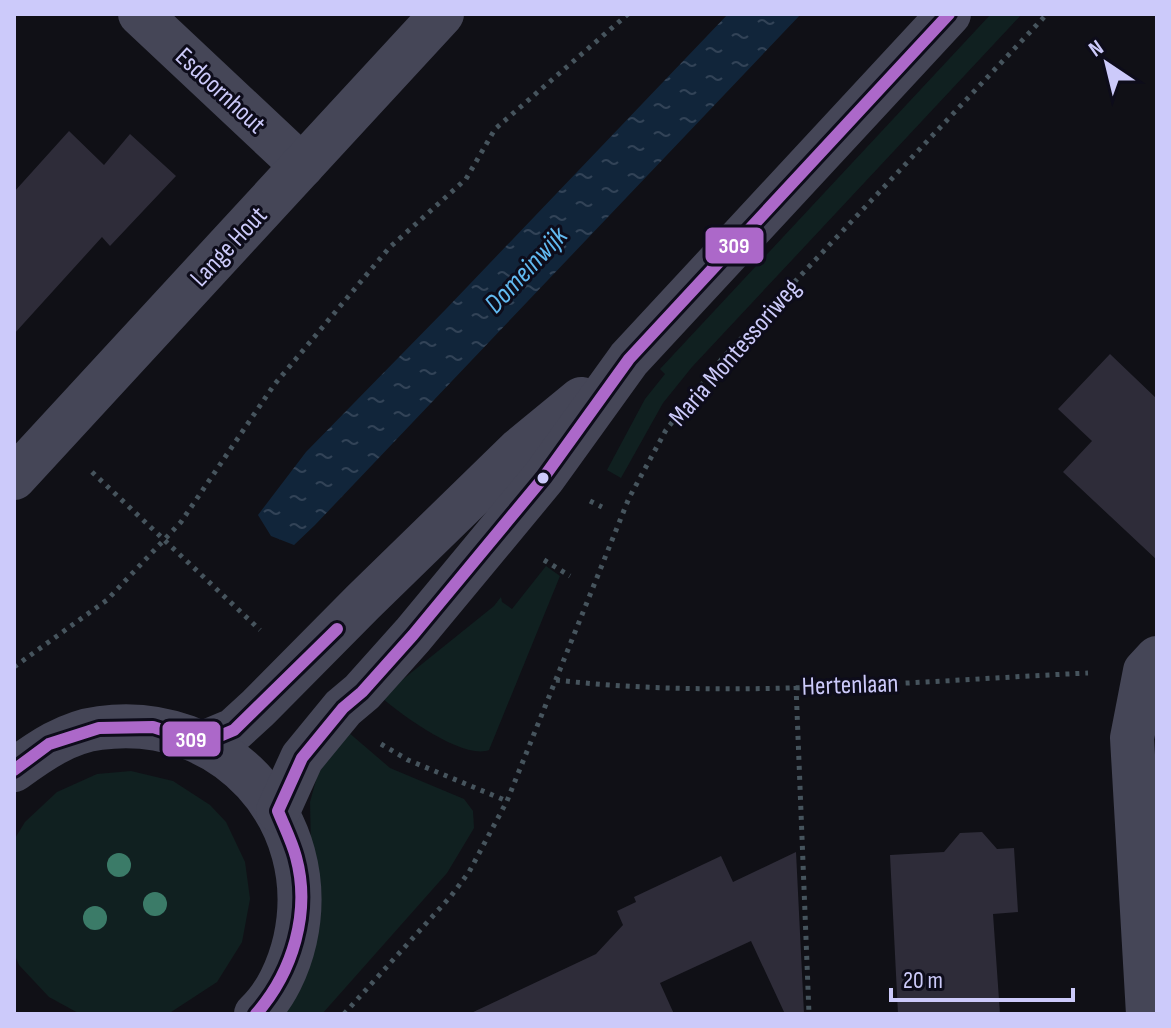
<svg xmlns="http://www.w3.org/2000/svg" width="1171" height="1028" font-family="'Sofia Sans Condensed',sans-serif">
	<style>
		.green { fill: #102020 }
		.water { fill: url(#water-ripples) }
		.building { fill: #2e2c39 }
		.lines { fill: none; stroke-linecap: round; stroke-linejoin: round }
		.path { stroke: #46545d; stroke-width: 5; stroke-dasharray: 4 6; stroke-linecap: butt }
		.minor { stroke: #454657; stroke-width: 44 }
		.bus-1-casing { stroke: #0d0c1a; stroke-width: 18 }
		.bus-1 { stroke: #ac68c9; stroke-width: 12 }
		.tree { fill: #3b7b68 }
		.bus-dot { fill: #cccafa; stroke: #0d0c1a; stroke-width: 3 }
		.labels { text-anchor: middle; stroke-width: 6; stroke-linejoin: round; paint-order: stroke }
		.street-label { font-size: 26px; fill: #cccafa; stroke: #0d0c1a }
		.water-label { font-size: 28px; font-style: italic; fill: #62baf1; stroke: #0d0c1a }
		.line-badge { stroke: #0d0c1a; stroke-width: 3 }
		.badge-label { font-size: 22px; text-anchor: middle; font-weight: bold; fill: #fff }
	</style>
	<defs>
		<pattern id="water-ripples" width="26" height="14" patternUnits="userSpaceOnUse" patternTransform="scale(2)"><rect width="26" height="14" fill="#11253a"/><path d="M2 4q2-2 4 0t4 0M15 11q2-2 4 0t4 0" fill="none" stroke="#324357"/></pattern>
	</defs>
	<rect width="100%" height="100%" fill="#101016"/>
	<g class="green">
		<polygon points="991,14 1022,14 692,367 663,403 621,478 607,470 645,399 665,374 660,369"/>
		<path d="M546 566 560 576 489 750C463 760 400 714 381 697L494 606 501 597 502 602 512 609Z"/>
		<polygon points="348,732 390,768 464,799 473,811 474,828 447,873 322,1014 275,1014 311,848 310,802 318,773"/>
		<polygon points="131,771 173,781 210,805 226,822 245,862 250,899 242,942 217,982 168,1014 80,1014 49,997 19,965 14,953 14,840 25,822 57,792 97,774"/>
	</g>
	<polygon class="water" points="728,14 801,14 315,525 294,545 271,536 258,515 306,452 446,309"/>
	<g class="building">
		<polygon points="69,131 104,165 130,134 176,176 110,246 102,237 14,334 14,192"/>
		<polygon points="1110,354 1157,399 1157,560 1063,472 1092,441 1058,409"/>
		<polygon points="982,832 997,849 1014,848 1018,912 993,914 1000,1014 898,1014 890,855 944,852 960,833"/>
		<polygon points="796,852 804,1014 785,1014 751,941 660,983 674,1014 469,1014 596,954 623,925 617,911 636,902 634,897 721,856 733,882"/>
	</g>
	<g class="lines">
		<g class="path">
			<polyline points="92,472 260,630"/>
			<polyline points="590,501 602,507"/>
			<polyline points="544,560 570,576"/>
			<polyline points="14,667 107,600 181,522 274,385 389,248 466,179 495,129 628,14"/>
			<path d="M556 680C729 700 914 681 1088 673"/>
			<polyline points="796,686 809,1014"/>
			<polyline points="381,744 408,760 507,801"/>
			<polyline points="344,1014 451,896 469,872 507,801 629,498 666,430 721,360 1047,14"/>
		</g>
		<g class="minor">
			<polyline points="140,14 302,166"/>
			<polyline points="14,478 442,14"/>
			<polyline points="203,743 234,730 258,708 363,602 519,450 581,399"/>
			<path d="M14 770C40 751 67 732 100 728 224 711 322 819 295 940 289 966 276 996 256 1014"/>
			<polyline points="278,811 302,758 343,708 362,692 413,635 544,477 629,359 949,14"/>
			<polyline points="1148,1014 1132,738 1145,671 1157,658"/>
		</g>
		<defs>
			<g id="bus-1">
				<polyline points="14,770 49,744 99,728 153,727 203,743 234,730 337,629"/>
				<path d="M256 1014C293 972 311 912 296 857 292 842 284 826 278 811L302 758 343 708 362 692 413 635 544 477 629 359 949 14"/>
			</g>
		</defs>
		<use href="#bus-1" class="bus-1-casing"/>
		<use href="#bus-1" class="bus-1"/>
	</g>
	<g class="tree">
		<circle cx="119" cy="865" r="12"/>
		<circle cx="155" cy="904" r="12"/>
		<circle cx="95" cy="918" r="12"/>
	</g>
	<circle class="bus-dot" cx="543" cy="478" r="7"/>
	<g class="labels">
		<g class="street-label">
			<text transform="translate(221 90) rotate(43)" y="9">Esdoornhout</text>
			<text transform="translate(228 246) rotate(-47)" y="9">Lange Hout</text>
			<text transform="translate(734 352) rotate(-49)" y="9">Maria Montessoriweg</text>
			<text transform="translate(850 684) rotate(-2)" y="9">Hertenlaan</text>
		</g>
		<g class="water-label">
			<text transform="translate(525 269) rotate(-47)" y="10">Domeinwijk</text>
		</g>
	</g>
	<g class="line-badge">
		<rect x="704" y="226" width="61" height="39" rx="8" fill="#ac68c9"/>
		<rect x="161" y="720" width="61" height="38" rx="8" fill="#ac68c9"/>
	</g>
	<g class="badge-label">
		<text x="734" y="253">309</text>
		<text x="191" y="747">309</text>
	</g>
	<rect width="1171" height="1028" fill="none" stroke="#cccafa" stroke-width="32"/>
	<g transform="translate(1107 64) rotate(325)" stroke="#0d0c1a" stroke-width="6" paint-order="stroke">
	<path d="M0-6L14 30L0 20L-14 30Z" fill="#cccafa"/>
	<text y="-12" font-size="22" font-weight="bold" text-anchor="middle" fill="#cccafa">N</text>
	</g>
	<path d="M891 988v12h182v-12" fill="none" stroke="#cccafa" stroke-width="4"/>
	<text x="903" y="988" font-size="24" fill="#cccafa" stroke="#0d0c1a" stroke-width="6" paint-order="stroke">20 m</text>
</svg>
